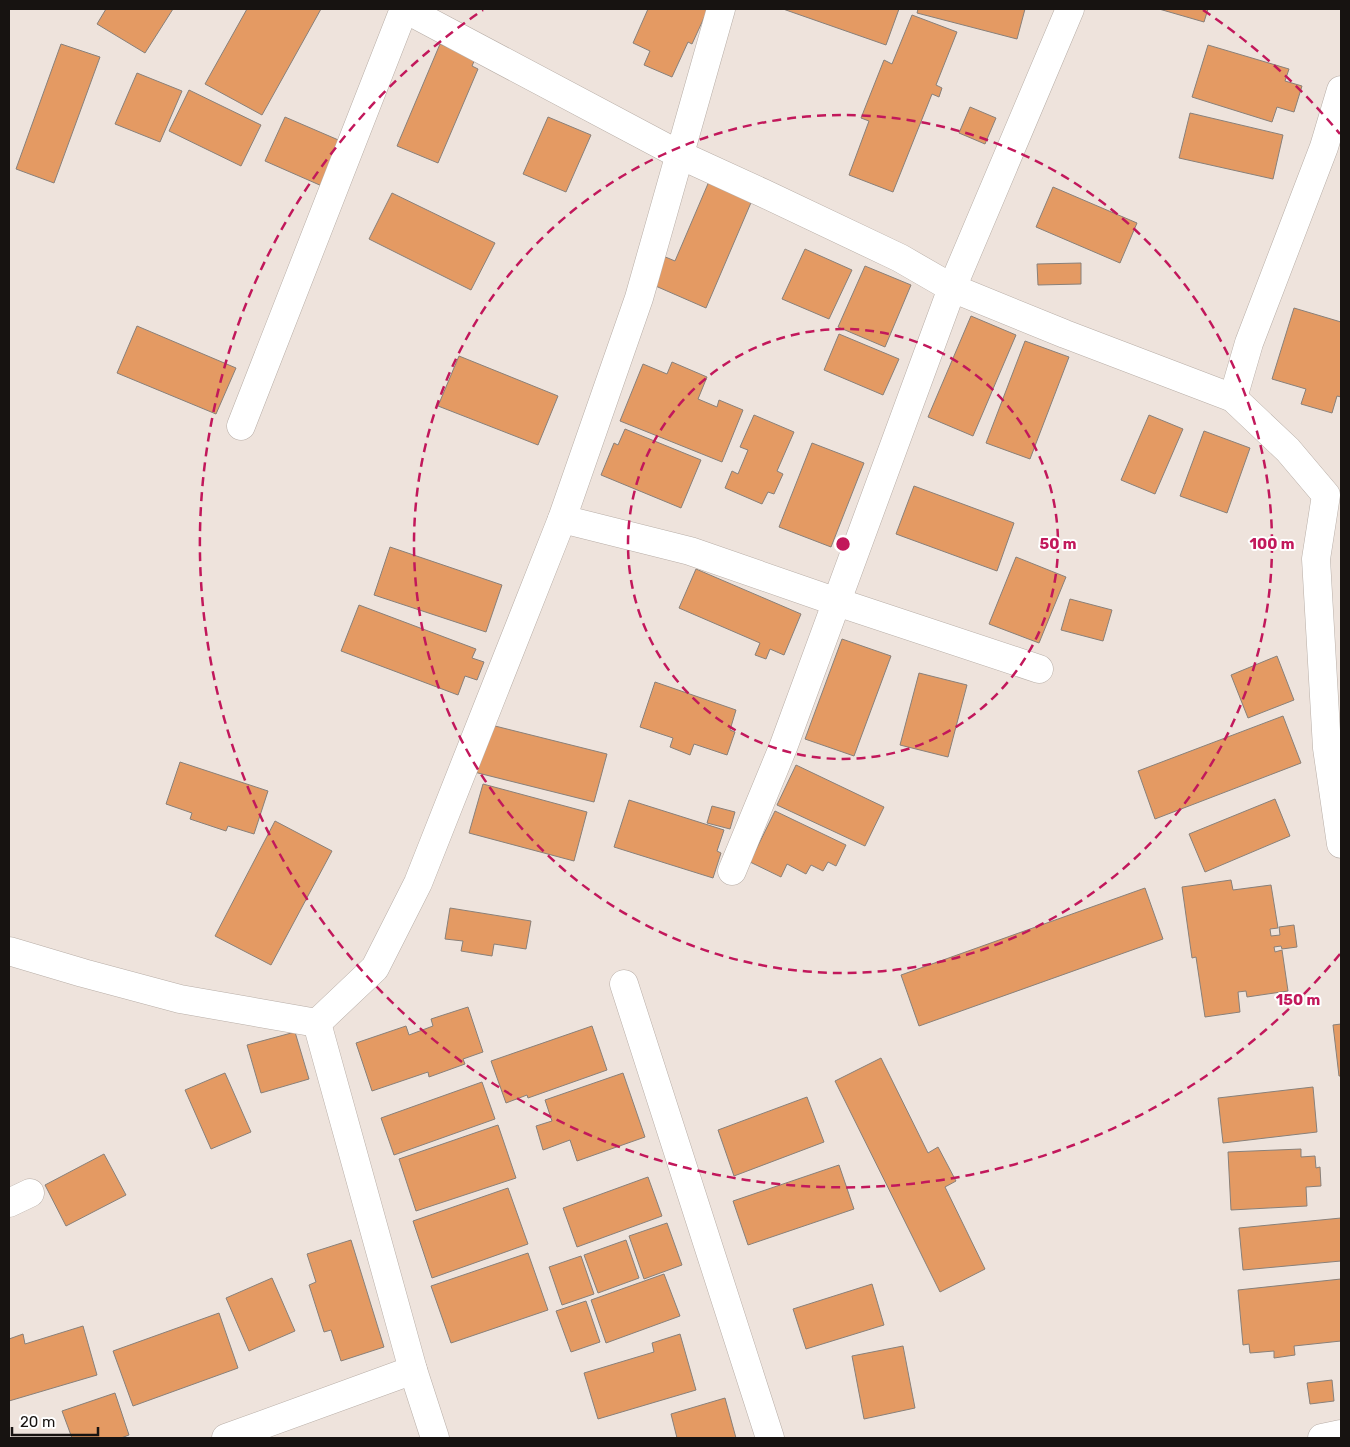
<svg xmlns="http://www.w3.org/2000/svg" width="1350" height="1447" font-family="Rubik,sans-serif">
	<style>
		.building { fill: #e49a63; stroke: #898079 }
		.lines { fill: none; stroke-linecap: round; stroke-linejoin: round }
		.minor-casing { stroke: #b8aea7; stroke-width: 29 }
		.minor { stroke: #fff; stroke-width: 28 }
		.ring { fill: none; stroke: #c2185b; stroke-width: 2.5; stroke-dasharray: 9 6 }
		.centre { fill: #c2185b; stroke: #fff; stroke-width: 2.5 }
		.ring-label { font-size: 15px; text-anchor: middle; font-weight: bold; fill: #c2185b; stroke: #fff; stroke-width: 4; stroke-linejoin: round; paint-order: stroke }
	</style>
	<rect width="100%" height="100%" fill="#eee3dc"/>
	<g class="building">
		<polygon points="106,9 173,9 145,53 97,24"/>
		<polygon points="247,9 321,9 262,115 205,84"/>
		<polygon points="648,9 708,9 692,44 688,42 672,77 644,65 650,51 633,43"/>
		<polygon points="783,9 899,9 886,45"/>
		<polygon points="918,9 1025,9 1017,39 917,13"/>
		<polygon points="1159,9 1208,9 1204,22"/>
		<polygon points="912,15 957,32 936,85 942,88 939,97 932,94 893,192 849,175 869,121 861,118 884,60 892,64"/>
		<polygon points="61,44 100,57 54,183 16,169"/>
		<polygon points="440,44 475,59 472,66 478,69 438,163 397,146"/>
		<polygon points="1208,45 1289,69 1285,81 1302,86 1294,112 1277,107 1272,122 1192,97"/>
		<polygon points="137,73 182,91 160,142 115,124"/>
		<polygon points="189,90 261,125 241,166 169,131"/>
		<polygon points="970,107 996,118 985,144 959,133"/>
		<polygon points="1190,113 1283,135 1273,179 1179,158"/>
		<polygon points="285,117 350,145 331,190 265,161"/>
		<polygon points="548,117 591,135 566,192 523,174"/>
		<polygon points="710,179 753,198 706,308 651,284 663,256 675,261"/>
		<polygon points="1053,187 1137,223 1120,263 1036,227"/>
		<polygon points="392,193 495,243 471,290 369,239"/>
		<polygon points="805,249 852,270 829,319 782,299"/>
		<polygon points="1081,263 1081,284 1038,285 1037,264"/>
		<polygon points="865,266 911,285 885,347 838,327"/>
		<polygon points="1294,308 1341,322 1341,397 1337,396 1332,413 1301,404 1306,389 1272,379"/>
		<polygon points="971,316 1016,335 973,436 928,417"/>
		<polygon points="137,326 236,368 216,414 117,373"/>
		<polygon points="839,334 899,359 883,395 824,370"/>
		<polygon points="1025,341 1069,357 1030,459 986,443"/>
		<polygon points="459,356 558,396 538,445 438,406"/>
		<polygon points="672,362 707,377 698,399 717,407 719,400 743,410 722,462 620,421 643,364 667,374"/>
		<polygon points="754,415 794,432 777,471 783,474 774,494 768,492 762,504 725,488 732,471 738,474 748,450 740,447"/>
		<polygon points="1149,415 1183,429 1155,494 1121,480"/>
		<polygon points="625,429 701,460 681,508 601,475 614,443 618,445"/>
		<polygon points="1204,431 1250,448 1227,513 1180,496"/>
		<polygon points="812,443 864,463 831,547 779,527"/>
		<polygon points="914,486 1014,523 997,571 896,534"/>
		<polygon points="390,547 502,585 486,632 374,595"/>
		<polygon points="1016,557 1066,577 1039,643 989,624"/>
		<polygon points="696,569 801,614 784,655 770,649 766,659 755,655 760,643 679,608"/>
		<polygon points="1070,599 1112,610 1103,641 1061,630"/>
		<polygon points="359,605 476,649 472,658 484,662 477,680 465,676 458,695 341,651"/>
		<polygon points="842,639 891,656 854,756 805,739"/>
		<polygon points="1277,656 1294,700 1248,718 1231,675"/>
		<polygon points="919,673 967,685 948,757 900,745"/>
		<polygon points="655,682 736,710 730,730 735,732 727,755 694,744 690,755 670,747 673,738 640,727"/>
		<polygon points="1283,716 1301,763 1155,819 1138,771"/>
		<polygon points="487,724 607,754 594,802 474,772"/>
		<polygon points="180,762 268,791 254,834 228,826 226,831 190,819 192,813 166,804"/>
		<polygon points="796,765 884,807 865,846 777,805"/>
		<polygon points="483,784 587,812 574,861 469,833"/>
		<polygon points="1275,799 1290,836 1205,872 1189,834"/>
		<polygon points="629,800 724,830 717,851 721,853 713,878 614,847"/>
		<polygon points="712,806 735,812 730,829 707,823"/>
		<polygon points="775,811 846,845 836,866 828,862 823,871 811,865 806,874 787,864 781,877 750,862"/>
		<polygon points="275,821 332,851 271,965 215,936"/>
		<polygon points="1231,880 1233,890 1271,885 1278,928 1270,929 1271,936 1280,935 1279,927 1294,925 1297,947 1282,949 1281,946 1274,947 1275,952 1282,950 1288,991 1247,997 1246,991 1238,992 1240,1012 1205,1017 1196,957 1192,958 1182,887"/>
		<polygon points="1145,888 1163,939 919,1026 901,975"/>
		<polygon points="450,908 531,921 526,949 494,944 492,956 461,951 463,941 445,939"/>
		<polygon points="468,1007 483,1052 463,1059 465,1064 429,1077 428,1072 372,1091 356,1043 406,1026 409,1035 433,1026 431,1019"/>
		<polygon points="1341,1024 1341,1076 1339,1076 1333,1025"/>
		<polygon points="592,1026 607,1070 528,1098 527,1095 506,1103 491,1061"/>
		<polygon points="295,1032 309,1079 261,1093 247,1045"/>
		<polygon points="881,1058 928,1153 938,1147 956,1181 945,1187 985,1269 940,1292 835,1081"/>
		<polygon points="225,1073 251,1132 211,1149 185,1090"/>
		<polygon points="623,1073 645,1137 577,1161 570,1140 543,1150 536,1126 552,1121 545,1100"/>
		<polygon points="482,1082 495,1119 394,1155 381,1118"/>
		<polygon points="1313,1087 1317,1132 1223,1143 1218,1098"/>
		<polygon points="807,1097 824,1142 734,1176 718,1130"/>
		<polygon points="498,1125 516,1178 416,1211 399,1159"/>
		<polygon points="1301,1149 1301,1157 1315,1156 1316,1168 1320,1167 1321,1186 1306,1187 1307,1206 1231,1210 1228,1152"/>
		<polygon points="104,1154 126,1195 66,1226 45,1185"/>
		<polygon points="839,1165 854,1209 748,1245 733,1201"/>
		<polygon points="648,1177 662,1216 577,1247 563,1208"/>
		<polygon points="508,1188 528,1244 432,1278 413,1221"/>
		<polygon points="1341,1218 1341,1261 1243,1270 1239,1228"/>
		<polygon points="667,1223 682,1265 644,1279 629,1236"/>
		<polygon points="351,1240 384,1347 341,1361 331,1330 324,1332 309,1285 316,1282 307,1254"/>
		<polygon points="626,1240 639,1278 598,1293 584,1255"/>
		<polygon points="528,1253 548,1310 451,1343 431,1286"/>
		<polygon points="581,1256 594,1294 562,1305 549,1267"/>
		<polygon points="664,1274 680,1316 606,1343 591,1300"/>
		<polygon points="272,1278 295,1331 249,1351 226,1298"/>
		<polygon points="1341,1279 1341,1341 1294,1346 1295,1355 1274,1358 1274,1351 1250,1353 1249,1344 1243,1345 1238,1290"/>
		<polygon points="872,1284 884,1325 806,1349 793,1309"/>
		<polygon points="586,1301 600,1342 571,1352 556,1311"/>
		<polygon points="219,1313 238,1368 133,1406 113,1351"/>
		<polygon points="83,1326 97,1375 9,1401 9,1339 23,1334 25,1344"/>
		<polygon points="680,1334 696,1390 598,1419 584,1373 654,1352 652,1343"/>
		<polygon points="903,1346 915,1408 864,1419 852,1356"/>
		<polygon points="1332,1380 1334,1401 1310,1404 1307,1383"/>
		<polygon points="115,1393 129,1435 121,1438 72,1438 62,1411"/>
		<polygon points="725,1398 736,1438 677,1438 671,1414"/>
	</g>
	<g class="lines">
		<defs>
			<g id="minor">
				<polyline points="405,9 680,155 763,193 900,258 952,288 1065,334 1233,398"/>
				<polyline points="1341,90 1324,147 1249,343 1233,398 1288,450 1326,495 1316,559 1327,748 1341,844"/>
				<polyline points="241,426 404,9"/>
				<polyline points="562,519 690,551 837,602 1039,669"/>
				<polyline points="732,871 784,745 952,288 1070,9"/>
				<polyline points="9,951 83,973 180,999 317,1023 375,968 418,883 562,519 639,298 721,9"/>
				<polyline points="624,984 770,1438"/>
				<polyline points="317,1023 413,1370 435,1438"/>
				<polyline points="9,1203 30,1193"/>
				<polyline points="226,1438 413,1370"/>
				<polyline points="1322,1438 1341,1434"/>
			</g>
		</defs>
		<use href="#minor" class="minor-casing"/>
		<use href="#minor" class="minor"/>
	</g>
	<g class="ring">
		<circle cx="843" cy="544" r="215"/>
		<circle cx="843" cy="544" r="429"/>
		<path d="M1340 954A644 644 0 1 1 483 10M1203 10A644 644 0 0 1 1340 134"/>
	</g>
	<circle cx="843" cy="544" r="8" class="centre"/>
	<g class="ring-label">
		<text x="1058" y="549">50 m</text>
		<text x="1272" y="549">100 m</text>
		<text x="1298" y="1005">150 m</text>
	</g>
	<rect width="1350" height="1447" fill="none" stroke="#171311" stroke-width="20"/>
	<path d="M12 1427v8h86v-8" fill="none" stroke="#171311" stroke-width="2.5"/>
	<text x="20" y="1427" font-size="15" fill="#171311" stroke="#ffffff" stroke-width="4" paint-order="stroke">20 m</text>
</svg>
